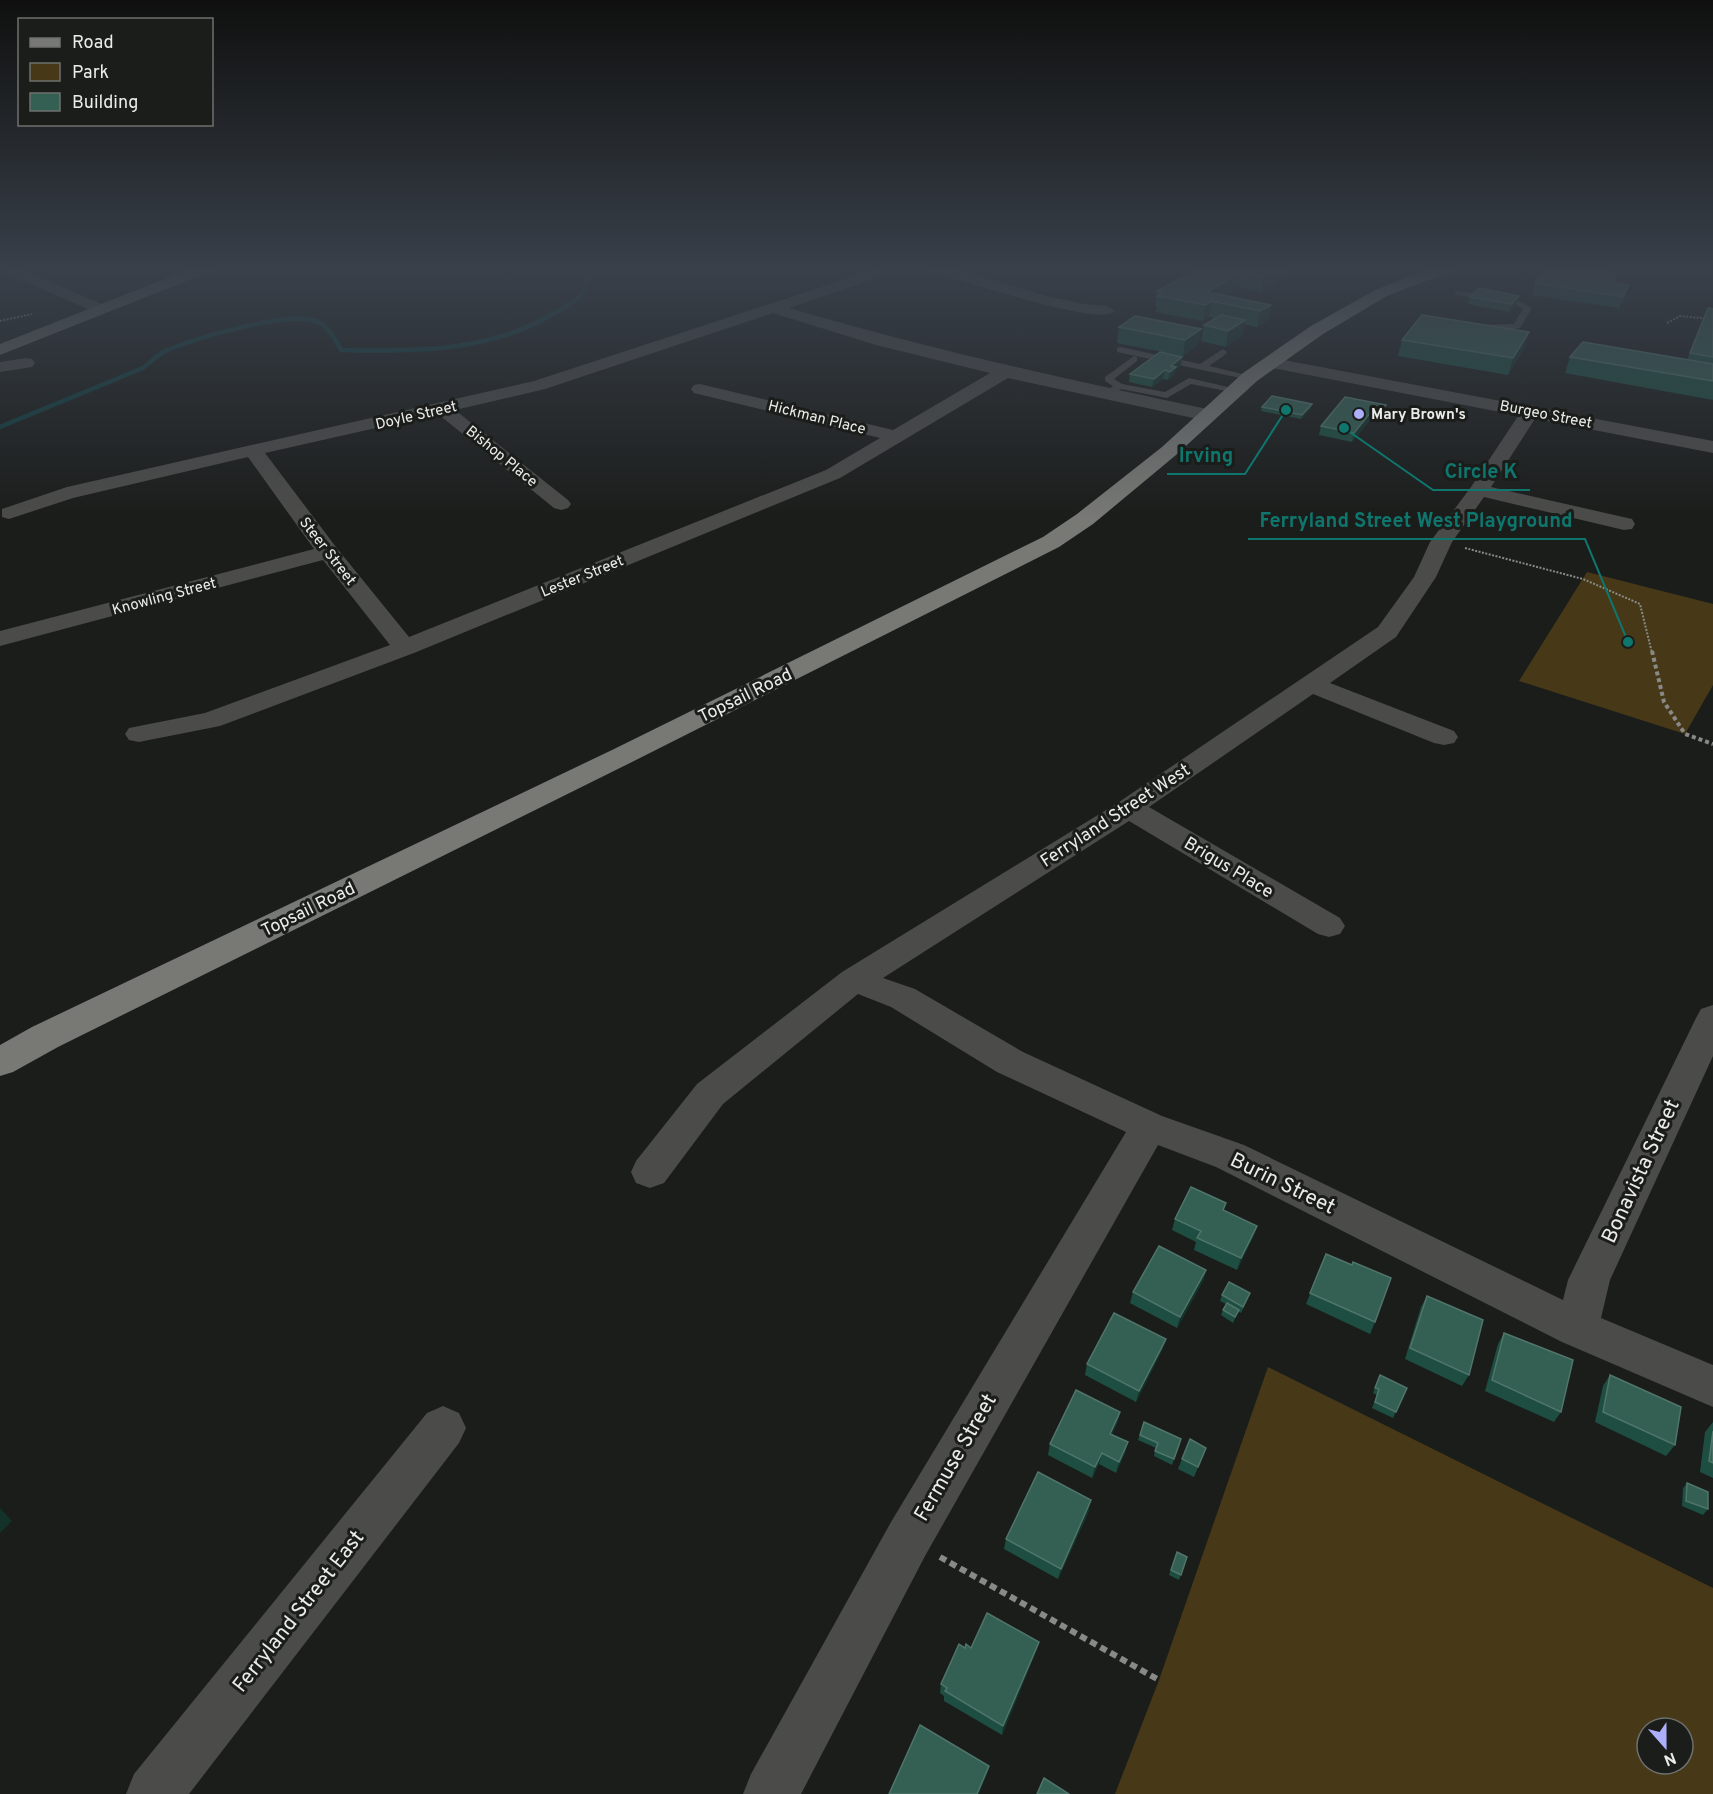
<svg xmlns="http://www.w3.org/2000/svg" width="1713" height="1794" font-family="Overpass,sans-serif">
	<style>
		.green { fill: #473918; fill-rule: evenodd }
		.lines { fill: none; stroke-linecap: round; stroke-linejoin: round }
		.stream { stroke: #113e3f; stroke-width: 4.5 }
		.path-far2 { stroke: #898a88; stroke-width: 2; stroke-dasharray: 2 1.5; stroke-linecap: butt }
		.path-far1 { stroke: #898a88; stroke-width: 4; stroke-dasharray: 4 3; stroke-linecap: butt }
		.path { stroke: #898a88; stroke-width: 6; stroke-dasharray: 7 4.5; stroke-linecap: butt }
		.service { fill: #4b4b49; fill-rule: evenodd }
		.minor { fill: #4b4b49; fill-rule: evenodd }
		.tertiary { fill: #4b4b49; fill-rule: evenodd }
		.secondary { fill: #656562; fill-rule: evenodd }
		.primary { fill: #787975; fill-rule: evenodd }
		.wall { fill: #1d4e41 }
		.shaded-wall { fill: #13332a }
		.building { fill: #345f53; stroke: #50756b; stroke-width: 1.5 }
		.poi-dot { fill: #acaffb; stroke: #1b1d1b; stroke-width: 2 }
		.labels { text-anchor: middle; stroke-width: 6; stroke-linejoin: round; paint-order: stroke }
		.far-poi-label { font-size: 15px; font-weight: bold; fill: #ebecea; stroke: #1b1d1b; text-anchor: start }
		.far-street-label { font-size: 15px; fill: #ebecea; stroke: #1b1d1b }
		.street-label { font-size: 18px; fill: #ebecea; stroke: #1b1d1b }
		.near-street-label { font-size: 21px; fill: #ebecea; stroke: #1b1d1b }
		.leader { fill: none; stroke: #0f766e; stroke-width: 2 }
		.callout-dot { fill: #0f766e; stroke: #1b1d1b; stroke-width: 2 }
		.callout-label { font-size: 20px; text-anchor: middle; font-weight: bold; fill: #0f766e; stroke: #1b1d1b; stroke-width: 6; stroke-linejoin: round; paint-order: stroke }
	</style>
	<rect width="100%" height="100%" fill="#1b1d1b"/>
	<g class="green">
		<polygon points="1587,572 1713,604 1713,685 1685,734 1519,681"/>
		<path d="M1268 1367 1713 1588V1794H1115L1159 1680ZM1647 1728H1683V1764H1647Z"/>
	</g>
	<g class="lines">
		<path class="stream" d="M0 427 143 368C150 363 157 355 165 351 194 339 290 309 318 322 330 328 335 339 341 350 413 352 493 352 556 312 565 307 576 302 582 293 588 285 588 276 591 267"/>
		<g class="path-far2">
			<polyline points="0,321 32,314"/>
			<polyline points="1667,323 1680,316 1713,319"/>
			<polyline points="1465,548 1583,579 1640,604 1652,653"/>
		</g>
		<polyline class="path-far1" points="1652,651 1664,702 1685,734 1713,744"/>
		<polyline class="path" points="940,1557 1159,1680"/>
		<g class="service">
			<path d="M1458 291 1517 300 1532 308 1520 328C1507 330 1492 334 1481 327L1482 325 1514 324 1523 309 1515 304 1455 295V291Z"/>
			<polygon points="1120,347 1200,364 1223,349 1227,352 1226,354 1209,366 1255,377 1250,380 1117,352 1117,348"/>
			<polygon points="1134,356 1137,357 1137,361 1114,379 1122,384 1165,392 1189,378 1241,390 1236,393 1191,384 1167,398 1121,389 1112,395 1106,395 1106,391 1113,386 1105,381 1105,377"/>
		</g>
		<g class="minor">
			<polygon points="0,267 18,267 106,306 108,309 106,312 94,312 0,270"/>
			<path d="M872 267H891L865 282 789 308C928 349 1065 379 1207 409L1214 411 1216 415 1214 419 1207 421 1008 378 840 478 414 653 220 726 139 742 129 740 125 734 129 728 205 713 390 645 323 560 0 646V631L314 549 248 457 73 498 9 519 2 517V509L67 487 534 381 855 276ZM773 313 876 345 990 373 893 430 700 384 694 385 691 389 694 393 880 438 826 470 409 637 336 547 265 453 438 414 554 508 561 510 568 508 571 504 568 500 455 410 545 389Z"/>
			<path d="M924 267 953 268 1046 296 1084 304 1107 306 1115 311C1101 328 953 277 926 270Z"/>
			<polygon points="26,358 32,359 35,363 32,367 0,372 0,362"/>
			<polygon points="1531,405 1538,407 1540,411 1491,487 1632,519 1635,524 1632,529 1624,530 1484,497 1452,542 1436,577 1396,637 1330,683 1454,731 1458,737 1454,743 1444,745 1434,743 1313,694 1149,807 1340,918 1345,926 1340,934 1329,937 1318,934 1129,821 883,978 915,989 1023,1052 1162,1116 1244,1145 1563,1300 1568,1280 1696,1018 1701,1009 1713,1005 1713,1056 1610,1280 1601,1318 1713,1365 1713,1407 1562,1342 1216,1167 1158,1145 925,1556 801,1794 743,1794 751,1774 891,1522 1126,1132 997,1072 891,1007 858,994 723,1104 664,1183 650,1188 636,1183 631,1172 636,1161 697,1084 842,972 1119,802 1378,627 1414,577 1430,542 1471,487 1524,407"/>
			<polygon points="443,1406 459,1413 466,1428 459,1443 189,1794 126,1794 134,1774 427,1413"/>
		</g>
		<polygon class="tertiary" points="1273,358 1713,441 1713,453 1267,367 1264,363 1267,359"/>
		<polygon class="secondary" points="195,267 216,267 214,270 0,355 0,344"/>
		<polygon class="primary" points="1434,267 1456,267 1454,270 1387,296 1323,334 1257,381 1176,455 1093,524 1059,547 632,762 58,1047 13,1072 0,1076 0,1045 32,1027 612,750 1043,537 1077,514 1162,447 1243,373 1311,326 1375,290"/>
	</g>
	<g class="wall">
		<polygon points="1202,267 1314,267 1287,277 1277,274 1274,285 1261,292 1239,287 1225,296 1271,305 1268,320 1257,327 1244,324 1242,335 1226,347 1201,341 1204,325 1215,318 1209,317 1203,321 1156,312 1157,306 1155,306 1157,291"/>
		<polygon points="1546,267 1587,267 1584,269 1616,274 1613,282 1625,296 1619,308 1532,295 1535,283"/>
		<polygon points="1470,297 1517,303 1509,312 1468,304"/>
		<polygon points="1708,308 1713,309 1713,400 1565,373 1570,357 1687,360"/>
		<polygon points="1119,327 1201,329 1198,344 1183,356 1117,343"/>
		<polygon points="1402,340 1524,348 1508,375 1398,356"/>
		<polygon points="1182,357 1181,365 1175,370 1174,375 1168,380 1163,379 1152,387 1129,382 1130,374"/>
		<polygon points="1312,404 1311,408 1301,419 1261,411 1262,407"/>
		<polygon points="1386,405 1383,413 1376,422 1369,421 1352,442 1319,435 1321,426"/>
		<polygon points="1224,1211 1257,1226 1253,1237 1237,1270 1194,1250 1196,1242 1172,1230 1175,1219"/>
		<polygon points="1326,1254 1375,1322 1370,1334 1306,1304"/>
		<polygon points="1206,1270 1203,1281 1177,1328 1130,1303 1133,1292"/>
		<polygon points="1250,1293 1241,1313 1238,1311 1233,1323 1221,1315 1223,1310 1226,1304 1220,1301 1222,1295"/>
		<polygon points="1427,1296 1469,1375 1462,1386 1405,1359 1421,1307"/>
		<polygon points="1504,1333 1561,1412 1554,1422 1485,1391 1498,1344"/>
		<polygon points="1166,1339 1162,1350 1136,1402 1085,1375 1087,1364"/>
		<polygon points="1380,1375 1407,1388 1393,1418 1372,1408 1377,1395 1373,1393"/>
		<polygon points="1610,1375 1675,1445 1666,1456 1595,1422 1603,1386"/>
		<polygon points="1120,1412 1117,1423 1112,1434 1128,1442 1125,1453 1116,1473 1099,1464 1092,1478 1048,1455 1050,1444"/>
		<polygon points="1144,1422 1181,1439 1172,1465 1154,1456 1156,1448 1138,1440"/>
		<polygon points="1713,1422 1713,1478 1700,1472 1705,1432"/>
		<polygon points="1206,1448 1194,1477 1178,1469 1182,1459"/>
		<polygon points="1687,1483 1708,1509 1703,1515 1682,1506 1683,1488"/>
		<polygon points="1089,1511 1058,1579 1004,1549 1006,1539"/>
		<polygon points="1177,1552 1187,1557 1179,1580 1169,1575"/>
		<polygon points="1039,1642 1036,1651 1002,1735 944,1701 944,1696 940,1693 941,1684 965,1648"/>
	</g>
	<g class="shaded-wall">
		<polygon points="1289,267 1314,267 1287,277"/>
		<polygon points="1277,271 1274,285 1261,292 1263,277"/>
		<polygon points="1242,272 1239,287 1214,302 1211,301 1209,317 1203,321 1207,292"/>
		<polygon points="1629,285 1625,296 1619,308 1623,297"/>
		<polygon points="1519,296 1517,303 1509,312 1511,304"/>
		<polygon points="1271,305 1268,320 1257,327 1260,311"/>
		<polygon points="1245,320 1242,335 1226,347 1228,331"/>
		<polygon points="1201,329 1198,344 1183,356 1185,340"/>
		<polygon points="1529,332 1524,348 1508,375 1513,358"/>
		<polygon points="1182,357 1181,365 1175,370 1174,375 1168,380 1171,366"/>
		<polygon points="1165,370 1163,379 1152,387 1154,379"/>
		<polygon points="1312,404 1311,408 1301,419 1302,415"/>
		<polygon points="1386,405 1383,413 1376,422 1378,413"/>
		<polygon points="1371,412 1369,421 1352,442 1354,433"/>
		<polygon points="1257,1226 1253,1237 1237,1270 1241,1258"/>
		<polygon points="1206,1270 1203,1281 1177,1328 1180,1317"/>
		<polygon points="1166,1339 1162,1350 1136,1402 1139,1391"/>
		<polygon points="1120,1412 1117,1423 1108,1444 1110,1434"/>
		<polygon points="1128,1442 1125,1453 1116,1473 1119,1462"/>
		<polygon points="1102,1453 1099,1464 1092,1478 1095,1467"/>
		<polygon points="1091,1500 1089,1511 1058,1579 1061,1569"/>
		<polygon points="0,1508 12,1521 0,1533"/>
		<polygon points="1039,1642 1036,1651 1002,1735 1003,1726"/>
		<polygon points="989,1766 987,1774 979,1794 977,1794"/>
	</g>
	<g class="building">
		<polygon points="1202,267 1263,267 1277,271 1263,277 1242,272 1207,292 1271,305 1260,311 1211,301 1206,305 1158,296 1164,292 1157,291"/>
		<polygon points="1546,267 1574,267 1616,274 1611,282 1629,285 1623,297 1535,283"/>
		<polygon points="1479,288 1519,296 1511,304 1470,297"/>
		<polygon points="1708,308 1713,309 1713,357 1690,353"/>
		<polygon points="1221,315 1245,320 1228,331 1204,325"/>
		<polygon points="1422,315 1529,332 1513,358 1402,340"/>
		<polygon points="1135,316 1201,329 1185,340 1119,327"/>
		<polygon points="1583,342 1713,364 1713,381 1570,357"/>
		<polygon points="1160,352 1182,357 1171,366 1176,367 1170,372 1165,370 1154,379 1130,374"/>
		<polygon points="1272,396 1312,404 1302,415 1262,407"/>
		<polygon points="1345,397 1386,405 1378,413 1371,412 1354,433 1321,426"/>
		<polygon points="1191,1187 1226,1203 1223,1210 1257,1226 1241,1258 1197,1238 1201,1231 1175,1219"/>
		<polygon points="1159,1246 1206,1270 1180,1317 1133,1292"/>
		<polygon points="1326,1254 1352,1265 1353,1262 1391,1278 1375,1322 1310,1293"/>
		<polygon points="1229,1282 1250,1293 1243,1307 1222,1295"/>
		<polygon points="1427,1296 1483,1320 1469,1375 1410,1348"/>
		<polygon points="1227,1303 1239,1310 1235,1317 1223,1310"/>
		<polygon points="1114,1313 1166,1339 1139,1391 1087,1364"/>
		<polygon points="1504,1333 1573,1360 1561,1412 1492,1380"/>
		<polygon points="1380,1375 1407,1388 1396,1412 1375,1402 1379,1389 1375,1388"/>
		<polygon points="1610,1375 1681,1407 1675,1445 1603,1412"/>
		<polygon points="1076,1390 1120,1412 1110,1434 1128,1442 1119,1462 1102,1453 1095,1467 1050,1444"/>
		<polygon points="1144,1422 1181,1439 1174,1459 1155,1451 1158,1443 1140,1435"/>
		<polygon points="1713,1431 1713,1463 1709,1461"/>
		<polygon points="1190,1439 1206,1448 1198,1467 1182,1459"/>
		<polygon points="1038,1472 1091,1500 1061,1569 1006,1539"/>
		<polygon points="1687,1483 1708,1492 1708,1509 1686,1501"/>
		<polygon points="1177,1552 1187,1557 1181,1575 1171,1570"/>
		<polygon points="987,1613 1039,1642 1003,1726 945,1691 947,1688 941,1684 959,1644 965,1648 966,1644 971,1648"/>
		<polygon points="920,1725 989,1766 977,1794 889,1794"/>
		<polygon points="1044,1778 1069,1794 1037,1794"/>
	</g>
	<linearGradient id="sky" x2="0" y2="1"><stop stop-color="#0f100f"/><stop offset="0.52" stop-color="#39404a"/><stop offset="1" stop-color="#39404a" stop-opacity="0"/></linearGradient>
	<rect width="1713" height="518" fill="url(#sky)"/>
	<circle class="poi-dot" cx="1359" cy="414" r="6"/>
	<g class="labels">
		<g class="far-poi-label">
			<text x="1371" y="419">Mary Brown's</text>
		</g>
		<g class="far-street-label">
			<text transform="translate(1546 414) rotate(11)" y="5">Burgeo Street</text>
			<text transform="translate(416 415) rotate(-13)" y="5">Doyle Street</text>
			<text transform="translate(817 417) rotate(14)" y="5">Hickman Place</text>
			<text transform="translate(502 456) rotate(39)" y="5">Bishop Place</text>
			<text transform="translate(328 551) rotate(52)" y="5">Steer Street</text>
			<text transform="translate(582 576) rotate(-22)" y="5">Lester Street</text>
			<text transform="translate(164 596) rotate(-15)" y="5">Knowling Street</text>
		</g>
		<g class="street-label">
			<text transform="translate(745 695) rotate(-26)" y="6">Topsail Road</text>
			<text transform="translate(1115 815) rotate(-33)" y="6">Ferryland Street West</text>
			<text transform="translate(1229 867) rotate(31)" y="6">Brigus Place</text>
			<text transform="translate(308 909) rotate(-26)" y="6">Topsail Road</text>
		</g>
		<g class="near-street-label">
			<text transform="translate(1640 1171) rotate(-65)" y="7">Bonavista Street</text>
			<text transform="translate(1283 1183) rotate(26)" y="7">Burin Street</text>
			<text transform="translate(955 1457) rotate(-60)" y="7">Fermuse Street</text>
			<text transform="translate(298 1611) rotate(-52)" y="7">Ferryland Street East</text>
		</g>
	</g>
	<path class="leader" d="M1286 410L1245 474H1167M1344 428L1433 490H1530M1628 642L1585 539H1248"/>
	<g class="callout-dot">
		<circle cx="1286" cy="410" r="6"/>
		<circle cx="1344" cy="428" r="6"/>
		<circle cx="1628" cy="642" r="6"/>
	</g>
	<g class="callout-label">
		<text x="1206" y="462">Irving</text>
		<text x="1481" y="478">Circle K</text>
		<text x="1416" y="527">Ferryland Street West Playground</text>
	</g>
	<rect x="18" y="18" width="195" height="108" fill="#1b1d1b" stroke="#6e706e" stroke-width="1.5"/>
	<rect x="30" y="38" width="30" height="9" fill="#787975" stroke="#6e706e" stroke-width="1.5"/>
	<text x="72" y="48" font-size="18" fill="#ebecea">Road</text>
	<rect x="30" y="63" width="30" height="18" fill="#473918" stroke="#6e706e" stroke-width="1.5"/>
	<text x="72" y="78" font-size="18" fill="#ebecea">Park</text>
	<rect x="30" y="93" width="30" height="18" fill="#345f53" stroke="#6e706e" stroke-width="1.5"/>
	<text x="72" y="108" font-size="18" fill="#ebecea">Building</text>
	<g transform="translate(1665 1746) rotate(159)"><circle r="28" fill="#1b1d1b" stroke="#6e706e" stroke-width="1.5"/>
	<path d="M0-4.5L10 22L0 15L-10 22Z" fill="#acaffb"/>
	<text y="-9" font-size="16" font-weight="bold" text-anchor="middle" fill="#ebecea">N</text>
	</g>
</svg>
